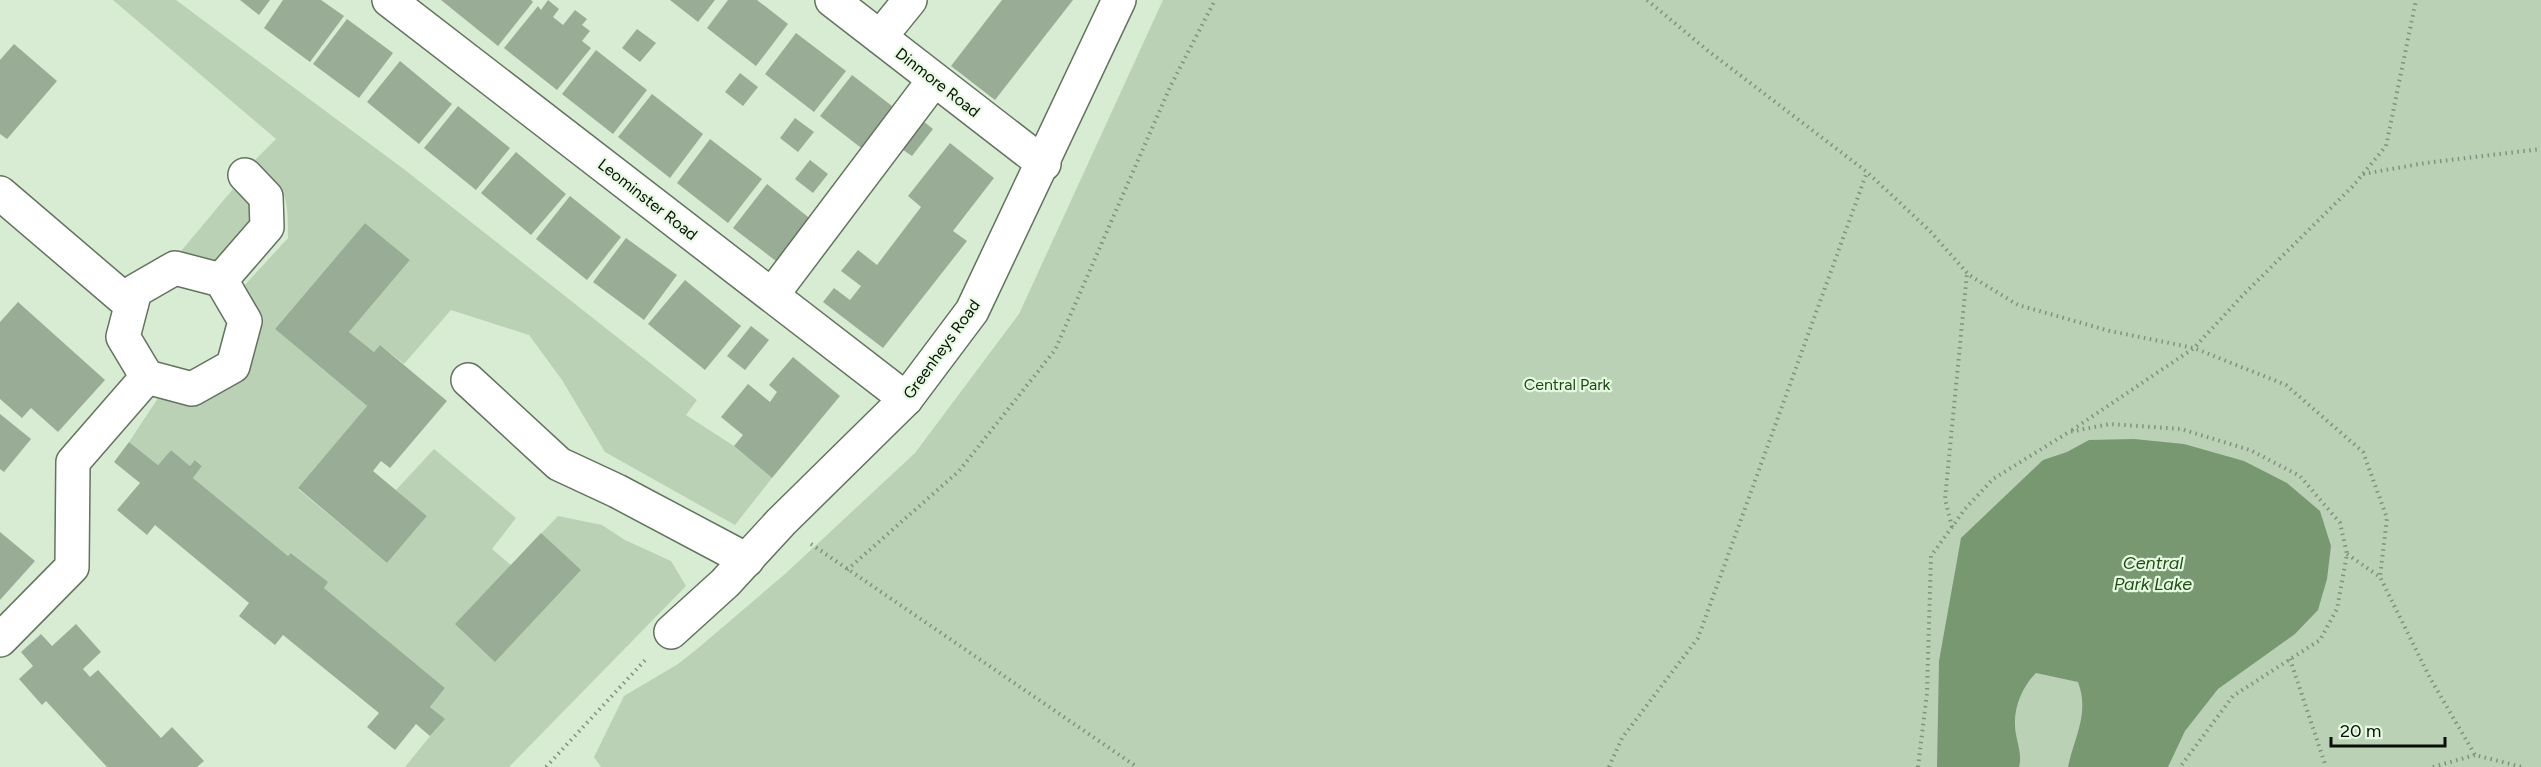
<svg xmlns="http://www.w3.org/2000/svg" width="2541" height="767" font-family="Figtree,sans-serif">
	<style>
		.green { fill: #bbd1b6 }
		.water { fill: #789871 }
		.building { fill: #99ac95 }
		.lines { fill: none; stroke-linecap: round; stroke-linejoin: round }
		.minor-casing { stroke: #62735e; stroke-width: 36 }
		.path { stroke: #82907f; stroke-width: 4; stroke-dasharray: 1.5 4.5; stroke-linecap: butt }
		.minor { stroke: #fff; stroke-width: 33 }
		.labels { text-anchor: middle; stroke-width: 4.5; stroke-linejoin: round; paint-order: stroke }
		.street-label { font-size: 16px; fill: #090f07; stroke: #e5fae1 }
		.park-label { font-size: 16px; fill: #1d4a13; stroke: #e5fae1 }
		.water-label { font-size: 18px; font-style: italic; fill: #214d16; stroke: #e5fae1 }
	</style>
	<rect width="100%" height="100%" fill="#d8ecd4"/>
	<g class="green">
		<path d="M113 0H176L405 170 697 400 686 415 734 446 772 478 735 525 605 452 562 380 529 335 451 310 404 364 380 345 374 352 349 332 410 260 365 223 275 329 367 406 298 489 387 563 427 516 396 490 434 449 516 518 492 549 511 565 558 516 602 525 625 540 671 561 686 586 509 767H405L444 719 430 707 445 688 324 588 327 582 292 553 288 556 193 478 202 466 196 460 190 466 171 450 158 465 129 442 168 383 233 366 243 287 288 238C288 194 287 190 254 161L276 139Z"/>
		<polygon points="1163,0 2541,0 2541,767 601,767 594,757 624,696 678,664 697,649 785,574 915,453 1019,314"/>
		<polygon points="233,189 251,203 252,218 215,263 177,256"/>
	</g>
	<path class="water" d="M2134 439 2184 444 2244 461 2287 483 2320 511 2331 546 2327 579 2318 610 2295 634 2218 689 2185 731 2168 767H2068C2074 737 2090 714 2078 682L2036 673C2023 686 2014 706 2015 725 2015 739 2023 753 2019 767H1937L1939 661 1961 538 2043 460 2067 452 2089 440Z"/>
	<g class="building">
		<polygon points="240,0 270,0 259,15"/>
		<polygon points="283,0 321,0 344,16 310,62 264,28"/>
		<polygon points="441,0 531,0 533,2 498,46"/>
		<polygon points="548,0 559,9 553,17 563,25 575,10 587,19 582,25 590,31 582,41 591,48 557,90 504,48 538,6 541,10"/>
		<polygon points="670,0 715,0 698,22"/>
		<polygon points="728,0 757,0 788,24 756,66 707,28"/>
		<polygon points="1002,0 1073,0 995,100 951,66"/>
		<polygon points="347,19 393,53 359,98 313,64"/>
		<polygon points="637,29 656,43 640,62 622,48"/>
		<polygon points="796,33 846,71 814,112 765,74"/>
		<polygon points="14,44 57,81 7,139 0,134 0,60"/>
		<polygon points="596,50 647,90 613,134 562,94"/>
		<polygon points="400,61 452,104 419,144 367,102"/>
		<polygon points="740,73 758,87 743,106 725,92"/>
		<polygon points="852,75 901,113 869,154 820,116"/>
		<polygon points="652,94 703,134 670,178 618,137"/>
		<polygon points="458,106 510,148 476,190 424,148"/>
		<polygon points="918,117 933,129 912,156 896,145"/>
		<polygon points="795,118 814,132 798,152 780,138"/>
		<polygon points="710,139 762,179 728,223 677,183"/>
		<polygon points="950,143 994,178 953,231 967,241 883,348 823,302 834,288 850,300 861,286 841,271 858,250 877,265 921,207 908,196"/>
		<polygon points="516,152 566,194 531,235 481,193"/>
		<polygon points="810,160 828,174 813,193 795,179"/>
		<polygon points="767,184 818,225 785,268 733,228"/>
		<polygon points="570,196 621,237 587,280 536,239"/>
		<polygon points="365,223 410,260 349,332 374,352 380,345 447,401 390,468 381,461 373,471 427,516 387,563 298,488 367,406 275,329"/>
		<polygon points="626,238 677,275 644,320 593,282"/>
		<polygon points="685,280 741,326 705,370 648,324"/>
		<polygon points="18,302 105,380 58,432 31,408 22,418 0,399 0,322"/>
		<polygon points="751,326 769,340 745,370 727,356"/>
		<polygon points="793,357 840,396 772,478 734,446 743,435 721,417 748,384 770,402 777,392 769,385"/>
		<polygon points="0,414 31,439 4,472 0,469"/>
		<polygon points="129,442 158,465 171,450 190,466 195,460 202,466 193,478 288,556 291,553 328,582 324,588 445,688 430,707 445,719 430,736 416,724 395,750 367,727 379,713 283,635 275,645 239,616 249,603 155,525 147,535 117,510 140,483 114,462"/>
		<polygon points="0,532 35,561 0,600"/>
		<polygon points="541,533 581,570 495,662 455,624"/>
		<polygon points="76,624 101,652 83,669 90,677 98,670 161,738 172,727 204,761 197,767 107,767 46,701 42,705 19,679 33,666 21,652 41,634 52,646"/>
	</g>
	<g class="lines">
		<defs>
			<g id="minor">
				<polyline points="389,0 906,399"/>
				<polyline points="832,0 1044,164"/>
				<polyline points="880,37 910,0"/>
				<polyline points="0,193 131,305"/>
				<polygon points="175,268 221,280 245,321 233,366 192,389 147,377 123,337 135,291"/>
				<polyline points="221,280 267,227 266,197 245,175"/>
				<polyline points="772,295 934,80"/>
				<polyline points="468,380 559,464 617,491 747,560"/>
				<polyline points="671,632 725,583 781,522 906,399 972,311 1119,0"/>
				<polyline points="0,640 72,567 73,462 147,377"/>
			</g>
		</defs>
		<use href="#minor" class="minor-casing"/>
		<g class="path">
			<polyline points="1647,0 1707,50 1867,172 1930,231 1969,275 2018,305 2110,331 2194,348 2286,385 2363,452 2387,518 2380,577"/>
			<polyline points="2363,174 2425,163 2541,149"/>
			<polyline points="2072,430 2194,348 2243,295 2352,187 2386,146 2416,0"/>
			<polyline points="1952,527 1945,499 1967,273"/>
			<polyline points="811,544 1137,767"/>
			<polyline points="2347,554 2380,577 2430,678 2475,755 2522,767"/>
			<polyline points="847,570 959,471 1055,350 1171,85 1215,0"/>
			<polyline points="2290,659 2326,767"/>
			<polyline points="546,767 648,657"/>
			<polyline points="1609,767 1622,738 1698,638 1867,172"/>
			<polyline points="1918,767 1927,693 1931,556 1965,509 1993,479 2069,432 2110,424 2181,429 2250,450 2300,476 2340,523 2347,554 2337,609 2320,640 2233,696 2180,767"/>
			<polyline points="2433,767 2475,755"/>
		</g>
		<use href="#minor" class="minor"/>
	</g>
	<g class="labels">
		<g class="street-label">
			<text transform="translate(938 82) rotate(38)" y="6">Dinmore Road</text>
			<text transform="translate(648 199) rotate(38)" y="6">Leominster Road</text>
			<text transform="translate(941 349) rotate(-54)" y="6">Greenheys Road</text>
		</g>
		<g class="park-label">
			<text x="1567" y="390">Central Park</text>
		</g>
		<g class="water-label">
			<text x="2153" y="569">Central<tspan x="2153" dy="21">Park Lake</tspan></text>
		</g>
	</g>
	<path d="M2331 737v9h114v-9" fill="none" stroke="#090f07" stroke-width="3"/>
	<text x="2340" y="737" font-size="18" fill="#090f07" stroke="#e5fae1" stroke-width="4.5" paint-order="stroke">20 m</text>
</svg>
